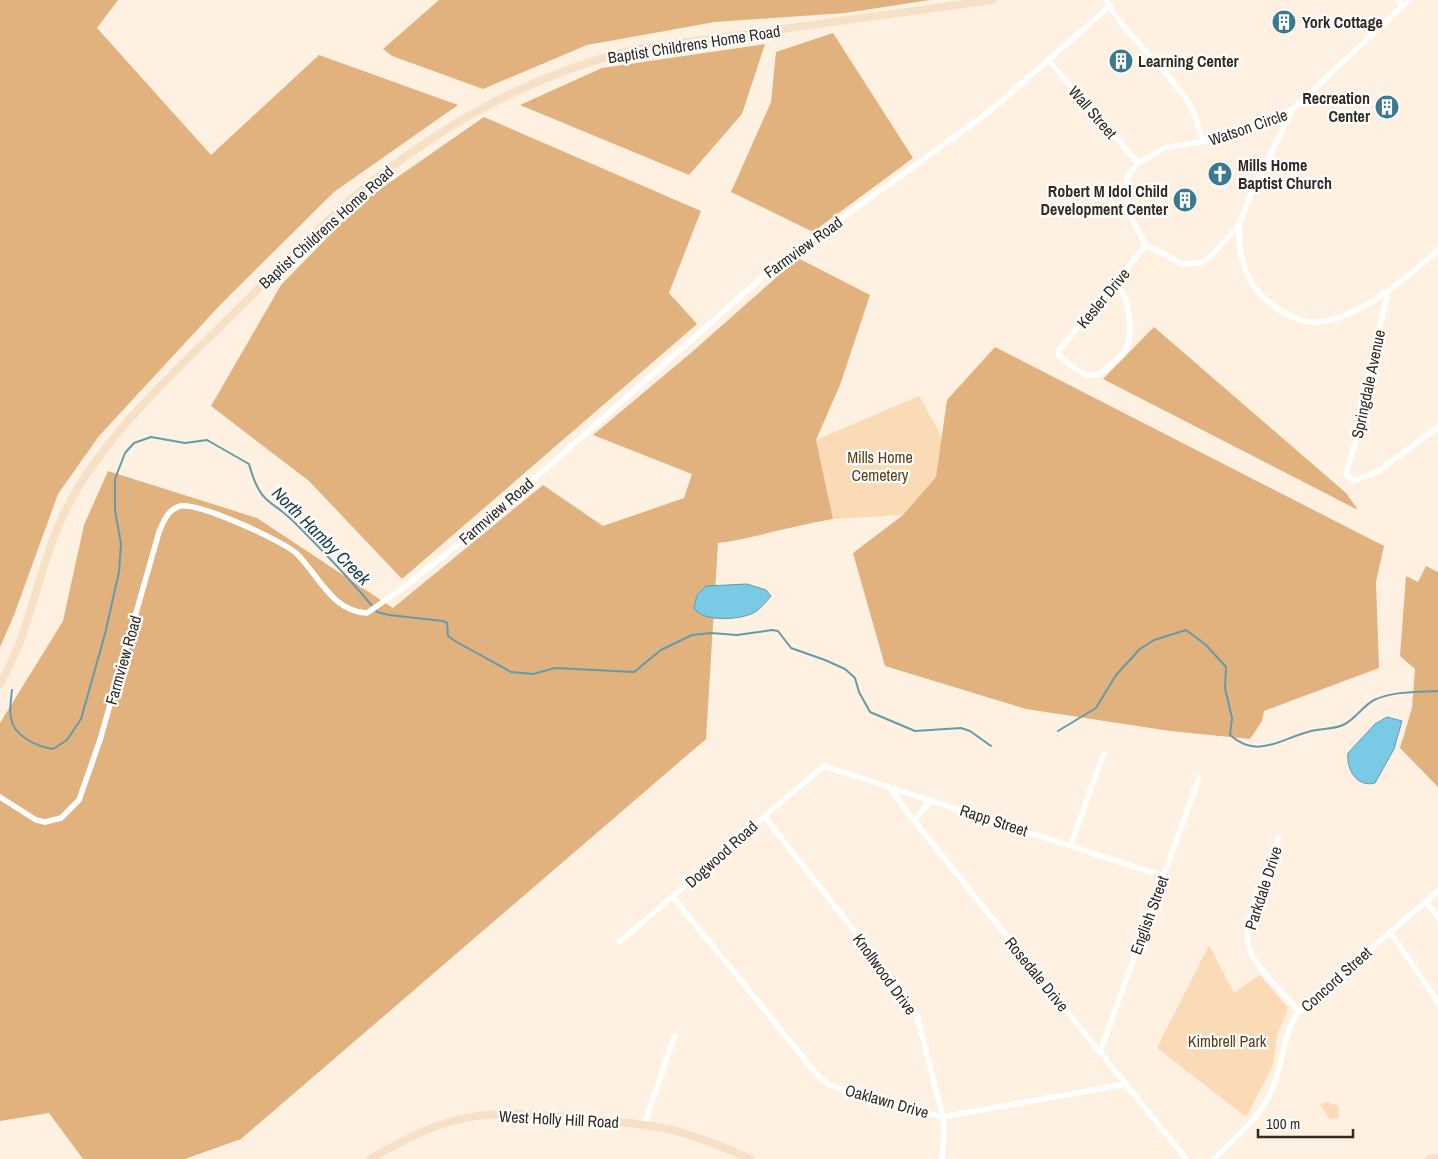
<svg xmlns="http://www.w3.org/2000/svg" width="1438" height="1159" font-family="'Archivo Narrow',sans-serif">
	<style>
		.green { fill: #fbdab6 }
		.forest { fill: #e1b27d }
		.water { fill: #79cbe5; stroke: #639bab }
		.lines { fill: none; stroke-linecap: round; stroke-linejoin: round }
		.stream { stroke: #639bab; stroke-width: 2 }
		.street { stroke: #fff; stroke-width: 5.5 }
		.secondary { stroke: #f6e1c7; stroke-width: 8 }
		.labels { text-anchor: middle; stroke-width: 4.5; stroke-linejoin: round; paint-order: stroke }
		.poi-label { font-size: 16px; font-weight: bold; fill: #312b24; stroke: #fff; text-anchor: start }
		.street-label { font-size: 16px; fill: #312b24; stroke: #fff }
		.park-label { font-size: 16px; fill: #5d3d14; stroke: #fff }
		.water-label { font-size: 18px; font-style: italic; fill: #1b414c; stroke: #fff }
	</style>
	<rect width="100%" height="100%" fill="#fff1e2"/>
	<g class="green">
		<polygon points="919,396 942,437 936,477 903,515 833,519 816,440"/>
		<polygon points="1209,945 1234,993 1260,975 1288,1008 1277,1036 1273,1065 1246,1117 1157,1048"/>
		<polygon points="1327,1102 1338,1106 1339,1118 1330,1119 1320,1105"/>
	</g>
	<g class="forest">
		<polygon points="0,0 118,0 97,28 211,155 319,55 458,105 334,192 221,304 99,436 58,494 14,615 0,647"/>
		<polygon points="439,0 930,0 845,13 715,22 587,45 483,89 392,56 383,49"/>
		<polygon points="833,33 913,158 813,232 731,192 771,102 776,52"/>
		<polygon points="765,44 742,114 689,175 520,105 602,68"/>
		<polygon points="484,117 701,211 669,293 697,324 402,579 309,481 211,406 281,285 363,201"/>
		<path d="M798 258 870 295 840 385 816 440 833 519C794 525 757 538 718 543L706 739 241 1139 185 1159H83L49 1113 0 1121V723L63 621 84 525 108 471 257 518 393 608 543 485 603 526 684 498 692 474 593 435 692 352Z"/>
		<polygon points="1154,327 1346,493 1358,510 1103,379"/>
		<polygon points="995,347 1384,546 1376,582 1379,668 1264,711 1262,721 1250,739 1170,731 1026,709 885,666 853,553 903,515 936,477 947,400"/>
		<polygon points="1426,566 1438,572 1438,787 1400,748 1412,708 1415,669 1400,656 1406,576 1418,582"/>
	</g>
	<g class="water">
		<path d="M747 584 766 590 771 596C765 603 759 611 751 614 737 620 702 622 694 608L697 595 706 586Z"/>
		<path d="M1387 717 1402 721 1394 749 1375 783C1357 788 1346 769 1348 753L1375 724Z"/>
	</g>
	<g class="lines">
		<g class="stream">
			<path d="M12 690C11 699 9 709 11 718 13 736 38 747 53 749L67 740 81 719 105 634 119 572 121 544 115 510V479L125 453 134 443 151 437 185 443 207 440 249 464C261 508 272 498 298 526 325 553 353 582 377 612L389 615 443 621 447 623 448 636 455 641 511 672 533 674 555 668 634 672 661 650 692 635 711 633 737 635 772 630 778 631 791 648 825 660 845 669 855 678 859 692 870 712 915 731 961 728 970 731 991 746"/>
			<path d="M1058 731 1096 708 1116 675 1140 649 1154 640 1186 630 1206 645 1226 667 1225 688 1232 718 1230 735C1258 760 1282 738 1311 731 1323 728 1334 730 1345 724 1356 718 1363 706 1374 700 1393 691 1418 692 1438 691"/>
		</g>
		<g class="street">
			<path d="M1106 0C1127 38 1162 63 1186 99 1195 112 1199 127 1203 142"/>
			<polyline points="1397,0 1403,6"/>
			<polyline points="1048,60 1138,163"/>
			<polyline points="1293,109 1217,139 1165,148 1138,163 1127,177 1125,193 1132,219 1146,245 1183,264 1203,262 1210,257 1239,225 1251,193 1293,109 1409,0"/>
			<path d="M1239 225C1238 254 1246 286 1270 303 1282 312 1296 321 1311 322 1352 325 1410 276 1438 250"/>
			<path d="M1117 283C1129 297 1133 330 1127 347 1124 355 1115 361 1108 367 1101 374 1094 378 1084 374 1075 370 1066 361 1059 355V350L1146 245"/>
			<polyline points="1388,292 1365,389 1355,444 1346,474 1353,481 1377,472 1438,427"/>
			<polyline points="891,788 906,811 1186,1159"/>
			<path d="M0 797 36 820 45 822 61 818 79 800 100 740 159 532C164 521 167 510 180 506 198 502 281 540 296 553 319 575 331 611 367 613L407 585 487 521 768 272 990 111 1110 6"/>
			<polyline points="764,816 885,970 917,1015 943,1117 944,1133 942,1159"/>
			<polyline points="914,821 931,800"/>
			<path d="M1279 838C1270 862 1241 925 1249 948 1258 971 1283 992 1299 1011"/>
			<polyline points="1071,844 1104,753"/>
			<polyline points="673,897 819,1077 828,1084 866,1099 943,1117 1126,1084"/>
			<polyline points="1426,901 1438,917"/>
			<polyline points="1390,932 1438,1002"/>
			<path d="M619 942C688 885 754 824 824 766L1163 876"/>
			<polyline points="1100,1052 1199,778"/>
			<polyline points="644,1125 674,1037"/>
			<path d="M1214 1159C1241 1133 1268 1111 1278 1073 1284 1051 1285 1031 1299 1011L1438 891"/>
		</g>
		<g class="secondary">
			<path d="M0 684C34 627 38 559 71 500 108 433 169 377 224 323 274 274 323 221 377 178 454 117 542 72 636 49L993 0"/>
			<path d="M370 1159C395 1145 421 1130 449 1122 497 1108 552 1116 600 1120 623 1123 646 1124 668 1129 697 1136 724 1147 751 1159"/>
			<polyline points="1429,1159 1438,1158"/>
		</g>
	</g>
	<defs>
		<symbol id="building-disc" viewBox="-11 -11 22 22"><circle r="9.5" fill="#3a7a8e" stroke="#fff"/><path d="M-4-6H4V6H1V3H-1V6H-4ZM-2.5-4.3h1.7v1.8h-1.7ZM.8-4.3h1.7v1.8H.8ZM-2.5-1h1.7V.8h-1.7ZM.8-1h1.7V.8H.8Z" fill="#fff"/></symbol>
		<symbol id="church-disc" viewBox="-11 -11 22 22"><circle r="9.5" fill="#3a7a8e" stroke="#fff"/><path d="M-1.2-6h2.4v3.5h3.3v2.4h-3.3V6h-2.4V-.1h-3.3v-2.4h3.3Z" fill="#fff"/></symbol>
	</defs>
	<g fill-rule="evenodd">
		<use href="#building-disc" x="1270" y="8" width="28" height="28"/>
		<use href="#building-disc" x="1107" y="47" width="28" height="28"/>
		<use href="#building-disc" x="1373" y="93" width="28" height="28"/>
		<use href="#church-disc" x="1206" y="160" width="28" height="28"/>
		<use href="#building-disc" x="1171" y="186" width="28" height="28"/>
	</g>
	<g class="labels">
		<g class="poi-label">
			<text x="1302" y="28">York Cottage</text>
			<text x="1138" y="67">Learning Center</text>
			<text x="1370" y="104" text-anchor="end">Recreation<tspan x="1370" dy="18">Center</tspan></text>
			<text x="1238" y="171">Mills Home<tspan x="1238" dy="18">Baptist Church</tspan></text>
			<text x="1168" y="197" text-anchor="end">Robert M Idol Child<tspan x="1168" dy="18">Development Center</tspan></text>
		</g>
		<g class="street-label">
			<text transform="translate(694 44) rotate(-9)" y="6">Baptist Childrens Home Road</text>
			<text transform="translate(1093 112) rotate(49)" y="6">Wall Street</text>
			<text transform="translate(1248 127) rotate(-19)" y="6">Watson Circle</text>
			<text transform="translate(326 227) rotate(-42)" y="6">Baptist Childrens Home Road</text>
			<text transform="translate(803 247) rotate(-36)" y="6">Farmview Road</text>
			<text transform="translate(1103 298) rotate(-50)" y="6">Kesler Drive</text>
			<text transform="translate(1368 384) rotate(-78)" y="6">Springdale Avenue</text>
			<text transform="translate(496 511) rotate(-41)" y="6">Farmview Road</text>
			<text transform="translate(123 660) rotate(-74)" y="6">Farmview Road</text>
			<text transform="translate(994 820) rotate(18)" y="6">Rapp Street</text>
			<text transform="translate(721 854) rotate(-42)" y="6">Dogwood Road</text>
			<text transform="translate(1263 888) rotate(-72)" y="6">Parkdale Drive</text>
			<text transform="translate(1149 915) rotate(-70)" y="6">English Street</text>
			<text transform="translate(885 974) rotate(54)" y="6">Knollwood Drive</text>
			<text transform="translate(1037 974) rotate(51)" y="6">Rosedale Drive</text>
			<text transform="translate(1336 979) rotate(-42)" y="6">Concord Street</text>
			<text transform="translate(887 1101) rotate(16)" y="6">Oaklawn Drive</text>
			<text transform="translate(559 1119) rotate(3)" y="6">West Holly Hill Road</text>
		</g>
		<g class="park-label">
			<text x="880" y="463">Mills Home<tspan x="880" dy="18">Cemetery</tspan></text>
			<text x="1227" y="1047">Kimbrell Park</text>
		</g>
		<g class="water-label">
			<text transform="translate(321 536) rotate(45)" y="6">North Hamby Creek</text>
		</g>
	</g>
	<path d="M1258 1129v8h95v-8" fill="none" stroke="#312b24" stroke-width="2.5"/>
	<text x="1266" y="1129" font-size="15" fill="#312b24" stroke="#ffffff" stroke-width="4" paint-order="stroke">100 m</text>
</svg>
